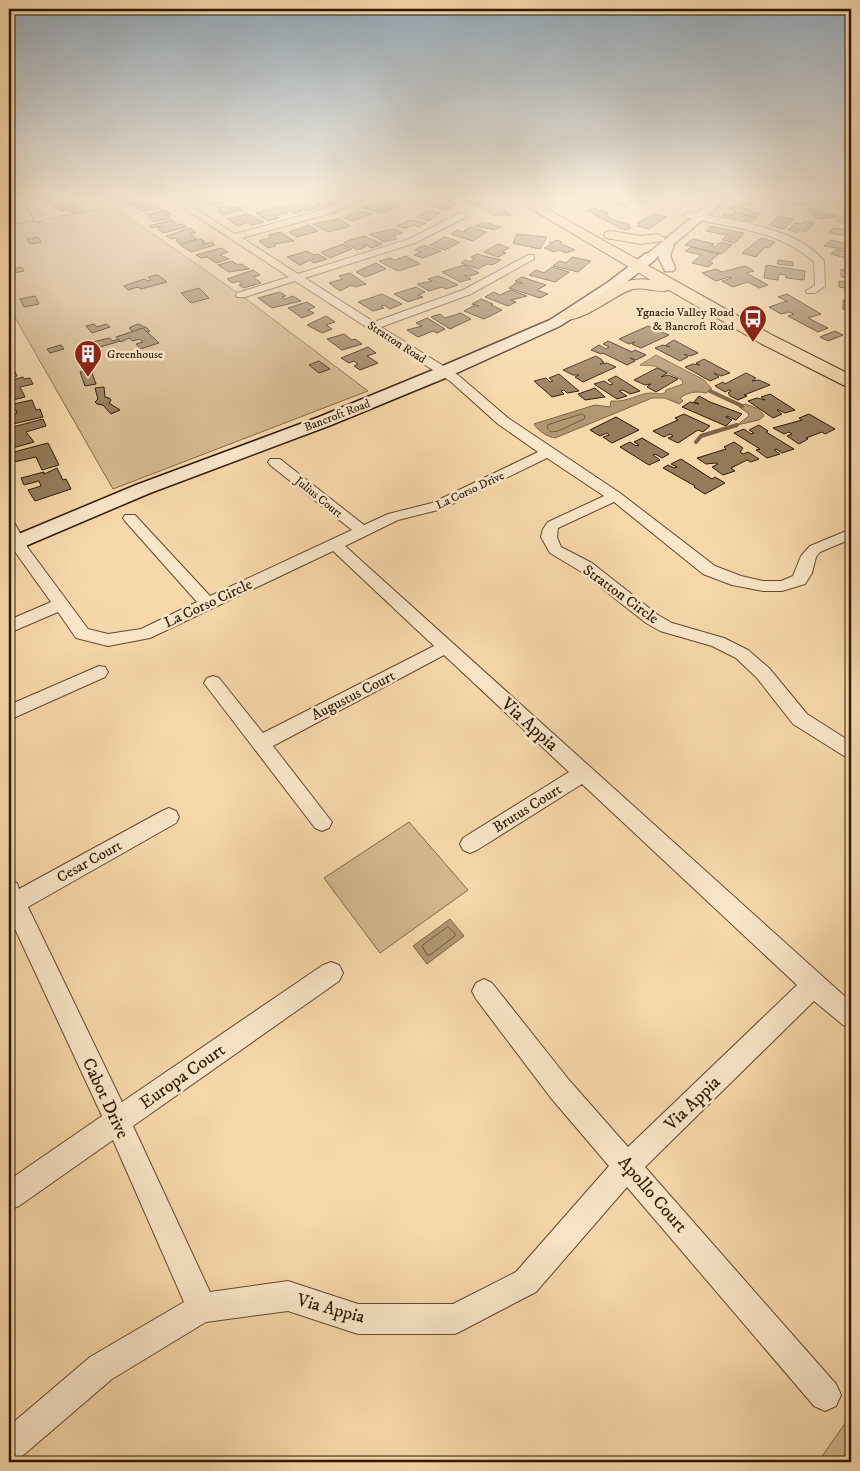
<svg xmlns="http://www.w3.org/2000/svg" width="860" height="1471" font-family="'IM FELL DW Pica',serif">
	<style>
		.green { fill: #d5b78e; stroke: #81684a }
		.water { fill: #b29772; stroke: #7d6446 }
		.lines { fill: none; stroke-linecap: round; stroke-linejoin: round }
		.shore { stroke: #70583c; stroke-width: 1 }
		.stream { stroke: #7d6446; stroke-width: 4 }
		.building { fill: #967c5b; stroke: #2d1805 }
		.minor-casing { stroke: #60482e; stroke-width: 2 }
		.tertiary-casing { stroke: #60482e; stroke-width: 3 }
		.secondary-casing { stroke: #2d1805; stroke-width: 3 }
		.trunk-casing { stroke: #2d1805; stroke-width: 2 }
		.minor { fill: #fae6c8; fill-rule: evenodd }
		.tertiary { fill: #fae6c8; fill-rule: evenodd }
		.secondary { fill: #fae6c8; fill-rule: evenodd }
		.trunk { fill: #f7d8aa; fill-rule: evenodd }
		.labels { text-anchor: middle; stroke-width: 5; stroke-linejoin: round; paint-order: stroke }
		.far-poi-label { font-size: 12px; fill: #2d1805; stroke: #fae6c8; text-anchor: end }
		.far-street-label { font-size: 12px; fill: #2d1805; stroke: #fae6c8 }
		.street-label { font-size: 15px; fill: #2d1805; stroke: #fae6c8 }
		.near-street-label { font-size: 18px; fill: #2d1805; stroke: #fae6c8 }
	</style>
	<rect width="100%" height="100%" fill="#f7d8aa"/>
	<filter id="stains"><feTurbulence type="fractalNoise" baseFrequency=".004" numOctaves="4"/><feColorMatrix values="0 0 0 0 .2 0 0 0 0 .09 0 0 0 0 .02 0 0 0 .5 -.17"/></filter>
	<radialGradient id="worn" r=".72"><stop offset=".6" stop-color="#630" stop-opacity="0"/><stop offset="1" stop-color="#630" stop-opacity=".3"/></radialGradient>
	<g class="green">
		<polygon points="114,207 241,295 368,391 113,489 9,307 9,225"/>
		<polygon points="409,822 468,890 380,953 324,878"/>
		<polygon points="851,1415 851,1462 818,1462"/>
	</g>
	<g class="water">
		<path d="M656 355 704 380 712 389 706 393C696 391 688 392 680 398L683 401 679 404 665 398H652L555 438C548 437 538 431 534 424L595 405 610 407 611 401C626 403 640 393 650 393 656 393 659 395 665 393L666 390 683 384 682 380 655 366 640 365Z"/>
		<path d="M745 404C752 406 761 409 764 416L759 420 737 425 749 416 748 413 739 407Z"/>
		<polygon points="450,919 464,936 427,964 413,946"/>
	</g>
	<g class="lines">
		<g class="shore">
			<polygon points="582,414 585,416 584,419 558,431 551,432 547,428 548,425"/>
			<polygon points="448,927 455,933 455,936 430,955 427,955 422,946"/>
		</g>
		<g class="stream">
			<polyline points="710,391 742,406"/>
			<polyline points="696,442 701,436 737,425"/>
		</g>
	</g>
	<g class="building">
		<polygon points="52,197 69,197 75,203 53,207 45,198"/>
		<polygon points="122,197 137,197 142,201 126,205 123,201 118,202 114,199"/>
		<polygon points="205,197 223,197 230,201 213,206 206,201 201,203 195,199"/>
		<polygon points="332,197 339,202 320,207 311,201"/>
		<polygon points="393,197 411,197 397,204 386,201 395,198"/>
		<polygon points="472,197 482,197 493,200 481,207 462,202"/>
		<polygon points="644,197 648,200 629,202 630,204 625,204 626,207 615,204 614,198"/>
		<polygon points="747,197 761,197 762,198 751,206 740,204"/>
		<polygon points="791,197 808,198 808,206 793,204 794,200 791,200"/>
		<polygon points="449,200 456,204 449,206 453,207 443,210 432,205"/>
		<polygon points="147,202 152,205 155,204 161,208 142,211 133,205"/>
		<polygon points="301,202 316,208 306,211 302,209 300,209 302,211 293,213 282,207"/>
		<polygon points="382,202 398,206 384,213 362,208 370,205 376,206"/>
		<polygon points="69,205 80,205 86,211 72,214 69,210 61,211 58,207"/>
		<polygon points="227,205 231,208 236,206 242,210 223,215 217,211 221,210 217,208"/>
		<polygon points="734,206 753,210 751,212 761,214 757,217 733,212 735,210 729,209"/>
		<polygon points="279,207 288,213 275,216 279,218 268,221 256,213"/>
		<polygon points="501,208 511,215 492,215 486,210"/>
		<polygon points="593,208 608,213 604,214 620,223 624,222 630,225 626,226 631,228 624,230 586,210"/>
		<polygon points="818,208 826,214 834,214 838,217 818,219 806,209"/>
		<polygon points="164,210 170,214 165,215 170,218 154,222 147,215"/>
		<polygon points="357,210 371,214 353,221 344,218"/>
		<polygon points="429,210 440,213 429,221 417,217"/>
		<polygon points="734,213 756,218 752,222 744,220 742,222 721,218 724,214 731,216"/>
		<polygon points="845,213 851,215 851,225 836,222"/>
		<polygon points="248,214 264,222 252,225 248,222 238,226 227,219"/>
		<polygon points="654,214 666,217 649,229 637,226 640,224 637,223"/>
		<polygon points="779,216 794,219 784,229 769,225"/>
		<polygon points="339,219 351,226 328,232 313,224"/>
		<polygon points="172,220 178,225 183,224 187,227 163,233 157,228 161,226 152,228 149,226"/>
		<polygon points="410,220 417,221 426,223 419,227 413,225 406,228 397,226"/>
		<polygon points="804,221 815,223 806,232 800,230 797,233 788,230 796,223 801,224"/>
		<polygon points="483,222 501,227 495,230 475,226"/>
		<polygon points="309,225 318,231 297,237 289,232"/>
		<polygon points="711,226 744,233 735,243 722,240 727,235 706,231"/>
		<polygon points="470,227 487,232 473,241 451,234 458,230 464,232 466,231 464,231"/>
		<polygon points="190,228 196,232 190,234 197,239 179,244 176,241 179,240 175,238 171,239 166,236"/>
		<polygon points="833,228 851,231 851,236 828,233"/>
		<polygon points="395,229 403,233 393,236 397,239 384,242 370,234"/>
		<polygon points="280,232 294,241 274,244 276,246 268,248 259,241 272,237 268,235"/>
		<polygon points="517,234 547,237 540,249 513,243"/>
		<polygon points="364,236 382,244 371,248 366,245 363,245 366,247 357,250 344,242"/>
		<polygon points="38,237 41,242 30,244 27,239"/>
		<polygon points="445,237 460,242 445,250 430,245"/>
		<polygon points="761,238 775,242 769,248 765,247 756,257 742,253"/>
		<polygon points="201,239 205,242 202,242 205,244 212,242 215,245 191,252 180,245"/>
		<polygon points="693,239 714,244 711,246 715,247 721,242 732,245 721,254 685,245"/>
		<polygon points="557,240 562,242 560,243 575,250 566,253 559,250 554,252 544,248 552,244 549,243"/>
		<polygon points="831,240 851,245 851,250 824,246"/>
		<polygon points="343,244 352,249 330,258 321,252"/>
		<polygon points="498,244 509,248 502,252 506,253 498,257 484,252"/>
		<polygon points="424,245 441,251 423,258 414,255 421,252 415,250"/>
		<polygon points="691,247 719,254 709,262 713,263 708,267 692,263 701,255 685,251"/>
		<polygon points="221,248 228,252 220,255 229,259 216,263 207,257 201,258 196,255"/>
		<polygon points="836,249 851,253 851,257 849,259 831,254"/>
		<polygon points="307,251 314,255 318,254 327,259 314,263 310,260 300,265 287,257"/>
		<polygon points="477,254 488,257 501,260 492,265 487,264 478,269 461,263 466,260 469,262 475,259 471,257"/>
		<polygon points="406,256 420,264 398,271 379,261 390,258 395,260"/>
		<polygon points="572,257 591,261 578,272 553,266 559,261 566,263"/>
		<polygon points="778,260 793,262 793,266 777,264"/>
		<polygon points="232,261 238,265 242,264 249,269 229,272 218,265"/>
		<polygon points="376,263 386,269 365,277 356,272"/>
		<polygon points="464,265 479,273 470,276 464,275 471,279 460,282 442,272"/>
		<polygon points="766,265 805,271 804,280 786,278 786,275 779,274 778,280 764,278"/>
		<polygon points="745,266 754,271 746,273 768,285 759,288 748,282 733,287 722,281 732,278 729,277 716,281 702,273 716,269 722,272"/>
		<polygon points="22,267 24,271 9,274 9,270"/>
		<polygon points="552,267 569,272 555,282 529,275 536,270 544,273"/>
		<polygon points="841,269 851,271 851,278 841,277"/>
		<polygon points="253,270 260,275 253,277 261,283 243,288 239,285 242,284 238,281 233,283 227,279"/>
		<polygon points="350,273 366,284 355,287 351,285 340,291 329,283 343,279 339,276"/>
		<polygon points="158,275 167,282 141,289 138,287 128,290 124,286 144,279 148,281 151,280 148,277"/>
		<polygon points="438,276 448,280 458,285 446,289 442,287 429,291 417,284 432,281 428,279"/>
		<polygon points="522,277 546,285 537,290 548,294 540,298 509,288 516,283 523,283 515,281"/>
		<polygon points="839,281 851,282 851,289 839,287"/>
		<polygon points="416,287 425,292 418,295 423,297 408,302 394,294"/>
		<polygon points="199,288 209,298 191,303 181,293"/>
		<polygon points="511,290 527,296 511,300 516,302 508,306 485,297 494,292 500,295"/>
		<polygon points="280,292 286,296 282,297 285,299 293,296 301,301 272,308 258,298"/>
		<polygon points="382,294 402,304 390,309 384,305 381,306 384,308 373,311 358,302"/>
		<polygon points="787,294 821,314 808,318 828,328 818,332 788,316 794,314 789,312 781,314 769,307 787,301 778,297"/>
		<polygon points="35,296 39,304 24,307 20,299"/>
		<polygon points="481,299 493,304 491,305 502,310 484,319 464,311 473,306 479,306 472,304"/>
		<polygon points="843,300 851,301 851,310 843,309"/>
		<polygon points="307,302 315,307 308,310 314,313 302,318 288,308"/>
		<polygon points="461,313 471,319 450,329 431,317 440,314 445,318"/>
		<polygon points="326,316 335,322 326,325 332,329 322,333 307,325"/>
		<polygon points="427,318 445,329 437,333 433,331 418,337 407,330 422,326 416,323"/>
		<polygon points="94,324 97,327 106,324 110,327 92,333 86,326"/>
		<polygon points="138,324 147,328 150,331 147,332 143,328 133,332 129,328"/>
		<polygon points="648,326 669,335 641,348 632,344 635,342 629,344 619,339"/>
		<polygon points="143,328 159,343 140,349 136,344 143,342 139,339 133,341 129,338 121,342 116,337"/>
		<polygon points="835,331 843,335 828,341 820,337"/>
		<polygon points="344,334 352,340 355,339 362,344 342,350 327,339"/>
		<polygon points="109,338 113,341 118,339 120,341 97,348 93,342"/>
		<polygon points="674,340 698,353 690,356 684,354 688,357 680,361 655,348 663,345 670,347 666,345"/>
		<polygon points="608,341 632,352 635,350 646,355 636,360 630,358 635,361 627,365 603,353 601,354 591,350 599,345 606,349 609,347 603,344"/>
		<polygon points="61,345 64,349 50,353 47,349"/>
		<polygon points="368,347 376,353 367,356 378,363 360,370 354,366 358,364 354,361 349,363 341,358"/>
		<polygon points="596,356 602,360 601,360 604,362 600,364 607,363 616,367 583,382 575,377 579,375 573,375 563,370"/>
		<polygon points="9,359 17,376 9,378"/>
		<polygon points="704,359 730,373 721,376 714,373 719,377 710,381 685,367 693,364 700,365 696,363"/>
		<polygon points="319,361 330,369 319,373 309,365"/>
		<polygon points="657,368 667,373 661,377 668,375 678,379 656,392 647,387 651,384 645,385 634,380"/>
		<polygon points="91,370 96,384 85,386 80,372"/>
		<polygon points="746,373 756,378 752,381 759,380 770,385 744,395 747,396 738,400 730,396 728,393 731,391 729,390 725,392 715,386 723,382 725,384"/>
		<polygon points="559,374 579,391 567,393 564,390 561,391 564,394 552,397 534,381 546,378 550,382 553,381 549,378"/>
		<polygon points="616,376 640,391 630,394 623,390 619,391 627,396 617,399 594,384 604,381 610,385 613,384 608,380"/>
		<polygon points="23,377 24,379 30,378 33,384 20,387 25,397 9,401 9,381"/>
		<polygon points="104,387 105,397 109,398 111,400 109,403 120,410 111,414 103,405 97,404 95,402 98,399 95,388"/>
		<polygon points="595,388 605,397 585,400 578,394"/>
		<polygon points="770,394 795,410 785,413 779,410 777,410 782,414 773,418 748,401 757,398 765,400 761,397"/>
		<polygon points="699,396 710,402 742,414 736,420 727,416 726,417 732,420 726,426 682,407 690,402 699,404 694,402"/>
		<polygon points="32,400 36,410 40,409 43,417 9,425 9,415 17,413 16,410 9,412 9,405"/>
		<polygon points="684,414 710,426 703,432 698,430 678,443 668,438 673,436 670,434 664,437 653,431 678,420 675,418"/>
		<polygon points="809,414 835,429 825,434 822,432 806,438 808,439 799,444 787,436 792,434 789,432 784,434 773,428 802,420 799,418"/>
		<polygon points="616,417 639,430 612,443 603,437 609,435 607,433 600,436 590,430"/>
		<polygon points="43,419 46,426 26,432 34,442 9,449 9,428"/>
		<polygon points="759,425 768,431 766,432 794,449 782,453 776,449 774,450 780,454 767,458 756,450 760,449 734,433 744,429 751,434 754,433 749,430"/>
		<polygon points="642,438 669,454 662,458 655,454 653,455 660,460 649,465 620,447 630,442 636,446 639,445 634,442"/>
		<polygon points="734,442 743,448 740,452 743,454 748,452 759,459 751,462 747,460 731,468 735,471 723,475 712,467 718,464 716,463 706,464 697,458 726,449 724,447"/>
		<polygon points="48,443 59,465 42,470 36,457 14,462 10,453"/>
		<polygon points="681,459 712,479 715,477 725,483 705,494 694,487 695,486 663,468 668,465 674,468 677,467 671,464"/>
		<polygon points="57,468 63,480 66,479 71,489 35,501 28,490 41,486 39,481 24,485 21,478 44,472 44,474"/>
	</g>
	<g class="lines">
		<defs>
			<g id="minor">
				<polygon points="25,197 33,197 33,204 43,219 41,221 35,221 25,204"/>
				<polygon points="167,197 177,197 235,234 322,210 358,197 370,197 328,214 242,238 298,274 409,239 460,213 466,213 466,217 415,243 305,278 374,322 463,290 528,255 534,255 534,259 471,294 381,327 458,375 508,418 620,493 715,566 741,576 763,581 781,581 793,576 801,556 810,546 851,529 851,539 820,552 816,557 812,573 805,584 782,591 763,591 732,585 703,574 614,502 558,528 557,537 561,547 592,563 658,615 672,623 724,638 748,650 769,668 807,714 851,742 851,759 844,756 793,724 757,678 736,658 712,646 660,631 646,623 580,571 550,553 541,537 543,529 548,522 604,496 547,458 442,509 398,520 345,546 851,1002 851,1029 843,1025 814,1001 645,1167 836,1384 841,1395 836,1406 825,1411 814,1406 627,1187 536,1292 465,1329 455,1334 358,1334 288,1311 206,1322 112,1379 20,1458 9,1462 9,1426 90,1357 184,1302 113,1140 19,1206 9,1210 9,1180 102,1116 9,916 9,880 17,883 19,889 162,811 169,808 176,811 179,817 176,823 28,907 122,1102 323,965 331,962 339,965 343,973 339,981 133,1126 210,1292 288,1281 358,1304 453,1304 516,1272 609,1166 551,1098 476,999 472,991 476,983 484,979 492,983 569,1080 628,1147 797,985 582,784 477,850 470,853 463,850 460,844 463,838 569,772 444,655 273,746 332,822 329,828 322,831 315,828 204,683 207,678 213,676 219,678 263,733 434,646 333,551 150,638 108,646 76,638 58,612 9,633 9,620 51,602 13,549 9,540 9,520 14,522 28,548 88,629 108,634 141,629 197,602 125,521 123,518 125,515 135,515 210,596 352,530 270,465 268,462 270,459 280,459 364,525 388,514 432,503 538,452 498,424 450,381 295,281 245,297 237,297 236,295 237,293 289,277"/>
				<polygon points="845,197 851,197 848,204 851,204 851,210 838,205"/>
				<path d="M688 212C730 220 795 226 824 261L825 286 815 293H807L806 291 815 285 814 262C778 229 730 228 685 217L683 215Z"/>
				<polygon points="99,666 105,667 108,672 105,677 9,720 9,705"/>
			</g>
			<polygon id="tertiary" points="717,197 729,197 674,244 670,256 675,268 673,271 665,271 658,256 654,259 646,259 644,257 646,255"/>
			<polygon id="secondary" points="650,253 657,257 655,260 617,289 560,326 450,376 331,425 150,493 9,553 9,538 136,485 319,417 438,368 550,320 607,283 645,254"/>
			<g id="trunk">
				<path d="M511 197H526L772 335 851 375V387L845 386 760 343 669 290C656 294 642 284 628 291 610 298 581 324 561 319L559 316 561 313C572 308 583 304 593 298 613 287 628 276 651 280Z"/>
				<polygon points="611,231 641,236 658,234 665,238 663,241 641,244 606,238 604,235 606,232"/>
			</g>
		</defs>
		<use href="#minor" class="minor-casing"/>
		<use href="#tertiary" class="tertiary-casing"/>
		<use href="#secondary" class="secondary-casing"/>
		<use href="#trunk" class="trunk-casing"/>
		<use href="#minor" class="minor"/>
		<use href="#tertiary" class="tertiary"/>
		<use href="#secondary" class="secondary"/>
		<use href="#trunk" class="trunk"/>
	</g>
	<linearGradient id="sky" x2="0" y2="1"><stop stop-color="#92a8b9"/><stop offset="0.49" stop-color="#fbedd9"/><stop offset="1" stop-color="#fbedd9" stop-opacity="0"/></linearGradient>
	<rect width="860" height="403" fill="url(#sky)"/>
	<defs>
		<symbol id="bus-pin" viewBox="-11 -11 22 30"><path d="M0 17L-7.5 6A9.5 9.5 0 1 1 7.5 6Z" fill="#8f2418" stroke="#fae6c8"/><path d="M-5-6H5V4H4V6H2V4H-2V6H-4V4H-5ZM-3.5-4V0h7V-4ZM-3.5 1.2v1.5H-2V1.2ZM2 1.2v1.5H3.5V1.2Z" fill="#fff"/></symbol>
		<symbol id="building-pin" viewBox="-11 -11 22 30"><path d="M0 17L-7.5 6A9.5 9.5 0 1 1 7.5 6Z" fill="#8f2418" stroke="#fae6c8"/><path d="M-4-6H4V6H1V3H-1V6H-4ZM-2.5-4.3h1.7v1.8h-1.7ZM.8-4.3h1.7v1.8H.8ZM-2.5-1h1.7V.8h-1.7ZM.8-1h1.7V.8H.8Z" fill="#fff"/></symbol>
	</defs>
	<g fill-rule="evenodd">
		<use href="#bus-pin" x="737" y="303" width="32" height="43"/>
		<use href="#building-pin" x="72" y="338" width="32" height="43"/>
	</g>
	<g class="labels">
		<g class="far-poi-label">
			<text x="734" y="316">Ygnacio Valley Road<tspan x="734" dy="14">&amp; Bancroft Road</tspan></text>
			<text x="107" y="358" text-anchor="start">Greenhouse</text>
		</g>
		<g class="far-street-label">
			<text transform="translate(397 342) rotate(33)" y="4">Stratton Road</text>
			<text transform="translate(337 415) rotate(-21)" y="4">Bancroft Road</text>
			<text transform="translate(470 490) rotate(-25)" y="4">La Corso Drive</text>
			<text transform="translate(319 497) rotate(39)" y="4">Julius Court</text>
		</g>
		<g class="street-label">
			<text transform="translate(621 594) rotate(36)" y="5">Stratton Circle</text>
			<text transform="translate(208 603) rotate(-25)" y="5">La Corso Circle</text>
			<text transform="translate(353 695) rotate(-27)" y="5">Augustus Court</text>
			<text transform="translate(527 808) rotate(-32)" y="5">Brutus Court</text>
			<text transform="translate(89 861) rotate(-29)" y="5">Cesar Court</text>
		</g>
		<g class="near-street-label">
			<text transform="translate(530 724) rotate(42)" y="6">Via Appia</text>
			<text transform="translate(182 1076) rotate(-35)" y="6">Europa Court</text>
			<text transform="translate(106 1098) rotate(65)" y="6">Cabot Drive</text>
			<text transform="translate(692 1103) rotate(-44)" y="6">Via Appia</text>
			<text transform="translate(653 1194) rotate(49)" y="6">Apollo Court</text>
			<text transform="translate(331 1308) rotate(15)" y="6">Via Appia</text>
		</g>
	</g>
	<rect width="860" height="1471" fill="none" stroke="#f7d8aa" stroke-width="30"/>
	<rect x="10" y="10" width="840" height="1451" fill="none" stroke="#2d1805" stroke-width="2.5"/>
	<rect x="15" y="15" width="830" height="1441" fill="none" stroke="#2d1805"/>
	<rect width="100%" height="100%" filter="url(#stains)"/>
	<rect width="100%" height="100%" fill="url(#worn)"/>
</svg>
